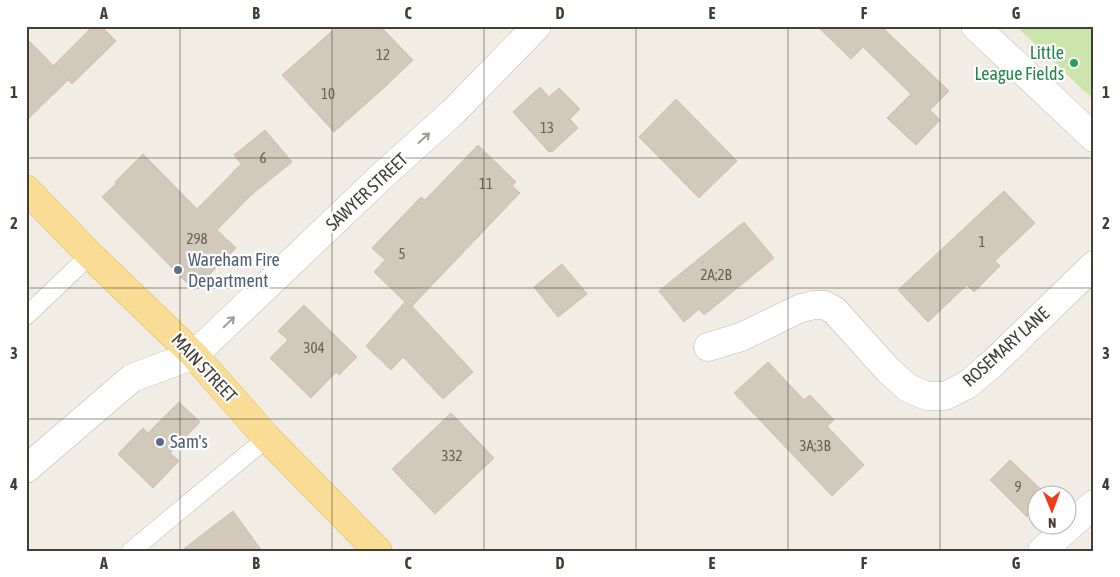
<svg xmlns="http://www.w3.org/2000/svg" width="1120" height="577" font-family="'Asap Condensed',sans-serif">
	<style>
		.green { fill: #cce5ad }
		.building { fill: #d2c9ba; stroke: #cdc0ad }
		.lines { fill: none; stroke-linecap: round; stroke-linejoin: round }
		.service-casing { stroke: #bfb8aa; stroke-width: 19 }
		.minor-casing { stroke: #bfb8aa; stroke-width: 29 }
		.primary-casing { stroke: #deba64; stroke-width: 29 }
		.service { stroke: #fff; stroke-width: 18 }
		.minor { stroke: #fff; stroke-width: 28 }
		.primary { stroke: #fadd94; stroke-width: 28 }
		.oneway { stroke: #a19e9a }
		.grid { fill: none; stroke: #433d34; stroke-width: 1; stroke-opacity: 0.55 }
		.leisure-dot { fill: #2e9e5b; stroke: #fff; stroke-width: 2 }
		.service-dot { fill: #5c6f8a; stroke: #fff; stroke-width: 2 }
		.labels { text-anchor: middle; stroke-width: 4.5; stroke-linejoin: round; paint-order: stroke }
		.number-label { font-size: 15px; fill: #676056 }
		.leisure-label { font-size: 18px; fill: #27864d; stroke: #fff; text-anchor: end }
		.street-label { font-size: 18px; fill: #433d34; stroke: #fff }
		.service-label { font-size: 18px; fill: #4e5e75; stroke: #fff; text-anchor: start }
		.neatline { fill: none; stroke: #433d34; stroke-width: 2 }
		.grid-label { font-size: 16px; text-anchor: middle; font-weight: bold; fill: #433d34 }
	</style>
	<rect width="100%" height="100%" fill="#f1ede4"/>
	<polygon class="green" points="1016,26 1094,26 1094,100"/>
	<g class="building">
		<polygon points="93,26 101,26 116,41 72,84 54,65"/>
		<polygon points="338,26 380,26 413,60 386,86 334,132 282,75"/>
		<polygon points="817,26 884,26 883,28 949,91 930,110 940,120 916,145 887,118 911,94 863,47 851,59"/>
		<polygon points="26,38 68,80 26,121"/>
		<polygon points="540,87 549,97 559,88 580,109 570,119 578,128 552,152 550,151 549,152 513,112"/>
		<polygon points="676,99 737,161 699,198 639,137"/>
		<polygon points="265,130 292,162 250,196 217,230 236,248 194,290 102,197 116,184 115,182 143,154 197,209 241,164 234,155"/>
		<polygon points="478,145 516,182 512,186 520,193 412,306 473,372 443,399 403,357 391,370 366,346 405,302 374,272 385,260 372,248 421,197 425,200"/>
		<polygon points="1004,191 1035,223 995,261 1000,266 974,292 967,285 928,322 898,290"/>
		<polygon points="744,222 774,258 704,315 699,309 684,322 659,291"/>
		<polygon points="562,264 587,294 558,317 534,287"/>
		<polygon points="304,305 357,357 339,375 336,372 311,398 270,358 288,340 278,331"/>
		<polygon points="768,362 804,400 810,395 834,420 827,426 864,465 832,496 734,393"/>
		<polygon points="179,402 200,422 170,453 179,461 153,488 118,454 143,428 148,433"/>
		<polygon points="451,413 494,458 435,514 392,469"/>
		<polygon points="1010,460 1046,494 1038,494 1038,506 1027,517 990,480"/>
		<polygon points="233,511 262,551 181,551"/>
	</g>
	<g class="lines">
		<defs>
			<g id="service">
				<polyline points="26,316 90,255"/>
				<polyline points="131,551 267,438"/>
			</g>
			<g id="minor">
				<polyline points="975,26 1094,138"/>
				<polyline points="708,347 741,337 801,308 814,305 825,305 835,311 888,370 908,388 927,396 945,396 967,385 994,362 1094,265"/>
				<polyline points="26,469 132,378 194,355 383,175 453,112 537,26"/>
				<polyline points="1042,551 1094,504"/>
			</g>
			<polyline id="primary" points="26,189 90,255 194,355 267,438 378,551"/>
		</defs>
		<use href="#service" class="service-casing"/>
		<use href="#minor" class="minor-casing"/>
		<use href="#primary" class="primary-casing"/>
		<use href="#service" class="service"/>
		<use href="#minor" class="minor"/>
		<use href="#primary" class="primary"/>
	</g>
	<defs><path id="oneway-shaft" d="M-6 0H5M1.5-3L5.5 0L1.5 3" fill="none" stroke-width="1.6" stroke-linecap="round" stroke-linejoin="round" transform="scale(1.25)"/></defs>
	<g class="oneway">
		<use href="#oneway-shaft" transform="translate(424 138) rotate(-42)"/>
		<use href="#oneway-shaft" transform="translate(229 322) rotate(-44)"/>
	</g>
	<path class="grid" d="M180 26V551M332 26V551M484 26V551M636 26V551M788 26V551M940 26V551M26 158H1094M26 288H1094M26 419H1094"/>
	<circle class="leisure-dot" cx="1074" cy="63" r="5"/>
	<g class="service-dot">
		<circle cx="178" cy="270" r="5"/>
		<circle cx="160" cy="442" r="5"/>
	</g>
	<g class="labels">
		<g class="number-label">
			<text x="383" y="60">12</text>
			<text x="328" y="99">10</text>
			<text x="547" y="133">13</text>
			<text x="263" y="163">6</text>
			<text x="486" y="189">11</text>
			<text x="197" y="244">298</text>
			<text x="982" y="247">1</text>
			<text x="402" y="259">5</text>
			<text x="716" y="280">2A;2B</text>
			<text x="314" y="353">304</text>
			<text x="815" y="451">3A;3B</text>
			<text x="452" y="461">332</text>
			<text x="1018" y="492">9</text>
		</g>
		<g class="leisure-label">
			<text x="1064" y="59">Little<tspan x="1064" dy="21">League Fields</tspan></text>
		</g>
		<g class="street-label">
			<text transform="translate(367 192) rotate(-43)" y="6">SAWYER STREET</text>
			<text transform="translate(1006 347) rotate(-42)" y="6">ROSEMARY LANE</text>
			<text transform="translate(204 368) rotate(47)" y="6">MAIN STREET</text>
		</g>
		<g class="service-label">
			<text x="188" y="266">Wareham Fire<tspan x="188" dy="21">Department</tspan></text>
			<text x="170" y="448">Sam's</text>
		</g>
	</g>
	<rect width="1120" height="577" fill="none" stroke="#ffffff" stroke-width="55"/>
	<g transform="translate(1052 510) rotate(179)"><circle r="24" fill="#ffffff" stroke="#b4b1ae"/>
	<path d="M0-4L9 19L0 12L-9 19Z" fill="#f23b1a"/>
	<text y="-8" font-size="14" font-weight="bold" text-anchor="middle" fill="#433d34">N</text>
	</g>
	<rect x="28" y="28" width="1064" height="522" class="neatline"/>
	<g class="grid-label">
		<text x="104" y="19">A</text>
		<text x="256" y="19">B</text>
		<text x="408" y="19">C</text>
		<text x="560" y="19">D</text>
		<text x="712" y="19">E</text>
		<text x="864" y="19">F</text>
		<text x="1016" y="19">G</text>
		<text x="14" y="98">1</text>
		<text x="1106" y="98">1</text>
		<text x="14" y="229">2</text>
		<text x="1106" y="229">2</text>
		<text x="14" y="359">3</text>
		<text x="1106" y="359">3</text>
		<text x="14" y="490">4</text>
		<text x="1106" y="490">4</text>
		<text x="104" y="569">A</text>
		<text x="256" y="569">B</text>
		<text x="408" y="569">C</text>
		<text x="560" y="569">D</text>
		<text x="712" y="569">E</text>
		<text x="864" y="569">F</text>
		<text x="1016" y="569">G</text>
	</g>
</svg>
